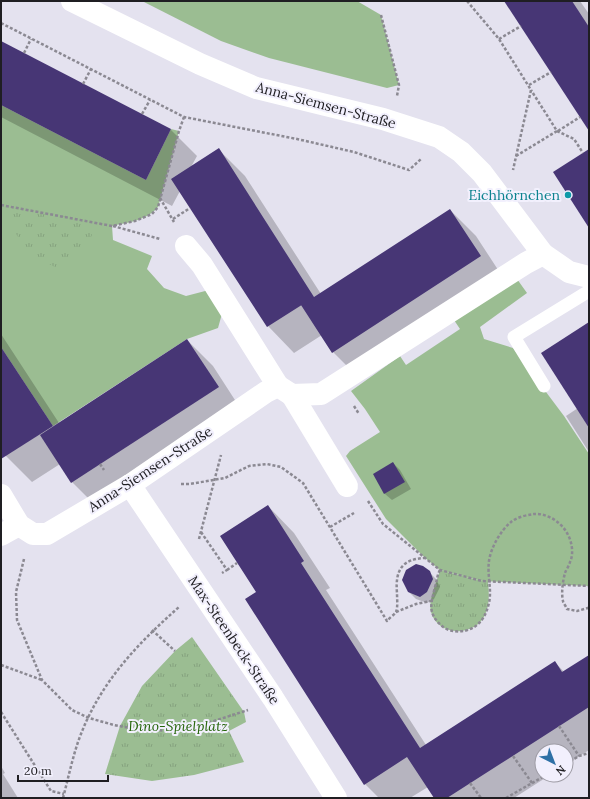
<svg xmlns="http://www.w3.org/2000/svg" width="590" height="799" font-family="Lora,serif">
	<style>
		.grass { fill: #9bbd92 }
		.park { fill: url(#park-tufts) }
		.shadow { fill: #0003 }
		.building { fill: #473675 }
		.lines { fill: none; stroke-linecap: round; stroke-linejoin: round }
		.path { stroke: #8b8992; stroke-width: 2.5; stroke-dasharray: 3 2; stroke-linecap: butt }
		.service { stroke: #fff; stroke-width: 13 }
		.minor { stroke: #fff; stroke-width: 22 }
		.culture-dot { fill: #0f9aa8; stroke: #f2f0fd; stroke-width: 1.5 }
		.labels { text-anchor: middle; stroke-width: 4; stroke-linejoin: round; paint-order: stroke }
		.street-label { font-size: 14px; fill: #1f1e22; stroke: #f2f0fd }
		.culture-label { font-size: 14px; fill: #0d838f; stroke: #f2f0fd; text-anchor: end }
		.park-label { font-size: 14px; font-style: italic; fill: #256509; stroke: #f2f0fd }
	</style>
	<defs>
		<pattern id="park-tufts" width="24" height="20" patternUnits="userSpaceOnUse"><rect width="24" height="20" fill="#9bbd92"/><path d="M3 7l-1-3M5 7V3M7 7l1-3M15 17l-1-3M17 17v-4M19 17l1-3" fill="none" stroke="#85a27e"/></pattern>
	</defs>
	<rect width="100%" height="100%" fill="#e4e2ef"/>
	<g class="grass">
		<polygon points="142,1 357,1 381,15 399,85 387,88 269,58 221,41"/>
		<path d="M1 105 146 180 171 129 179 131 158 207C146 221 129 222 112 226L113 240 152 256 147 269 164 288 186 296 209 290 223 310 218 328 187 339 53 426 1 347Z"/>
		<polygon points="517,279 527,293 480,327 484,339 513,348 564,416 589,454 589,586 482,581 440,570 425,558 386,519 346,456 350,451 380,432 365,409 351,391 400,356 406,365 460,329 454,320"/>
	</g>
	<g class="park">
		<path d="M6 205 95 222C92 236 87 256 73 263 68 266 61 266 55 267 29 255 10 235 6 205Z"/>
		<path d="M440 570 482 581H488C489 593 490 604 485 615 475 637 438 637 431 612 428 601 437 581 440 570Z"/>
		<polygon points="192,637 244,712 246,722 229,731 244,762 194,775 152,781 105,774 120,726 142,686 175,651"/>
	</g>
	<g class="shadow">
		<polygon points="506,1 580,1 589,14 589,129"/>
		<polygon points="1,42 171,130 197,156 191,167 219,150 245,176 321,294 450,210 476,236 506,282 359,378 333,352 322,335 294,353 268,326 180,191 172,206 1,117"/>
		<polygon points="589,325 589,452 566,416 578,408"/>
		<polygon points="1,334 59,423 187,340 213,366 244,414 98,508 72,482 60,464 32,482 6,456 1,449"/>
		<polygon points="393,463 400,470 411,489 392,500 385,494 374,475"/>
		<polygon points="268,506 294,533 330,588 326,590 426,745 555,662 564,672 589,656 589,750 566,765 566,751 542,751 542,775 550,775 514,798 435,798 428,787 410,798 379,798 365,784 258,592"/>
		<polygon points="429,572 436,579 440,587 434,599 427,603 416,599 409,592"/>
		<polygon points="1,766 5,773 3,774 18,798 1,798"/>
	</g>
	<g class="building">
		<polygon points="504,1 572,1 589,27 589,131"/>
		<polygon points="1,41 171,129 146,180 1,105"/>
		<polygon points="219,148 314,297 450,209 481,256 332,353 301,305 308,301 267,327 171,179"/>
		<polygon points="589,149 589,228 553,172"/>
		<polygon points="589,322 589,428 541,353"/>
		<polygon points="187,339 219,387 71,483 40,435"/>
		<polygon points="1,347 53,426 1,459"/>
		<polygon points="393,462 405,482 384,494 373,474"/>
		<polygon points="268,505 304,561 301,563 420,748 555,661 562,672 589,655 589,707 447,798 434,798 407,757 364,785 245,599 256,592 220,536"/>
		<polygon points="416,564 423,566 430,571 433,579 427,592 420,597 408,592 402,580 406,570"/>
	</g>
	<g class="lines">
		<g class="path">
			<polyline points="467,1 499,39 531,90 513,170"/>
			<polyline points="381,15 399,85 397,96"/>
			<polyline points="1,23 184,117 297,139 354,152 409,170 421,159"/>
			<polyline points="499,39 521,26"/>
			<polyline points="24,53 31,39"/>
			<polyline points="83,84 91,69"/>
			<polyline points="529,85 551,72"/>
			<polyline points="142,114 150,100"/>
			<polyline points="557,131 574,139 583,153"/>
			<polyline points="558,131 580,117"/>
			<polyline points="516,156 557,131 531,90"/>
			<polyline points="160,198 174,222"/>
			<polyline points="1,205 112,226 135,221 152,214 158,207 179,131 184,117"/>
			<polyline points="173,219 190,208"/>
			<polyline points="113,226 160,239"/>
			<polyline points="354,406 359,414"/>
			<polyline points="100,464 104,470"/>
			<path d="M181 484H190L225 478 249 466 267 464 281 467 303 483 387 621C389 618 394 615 396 612 398 607 397 599 397 593 395 570 402 559 425 558"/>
			<polyline points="368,501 383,524 440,570 482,581 589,586"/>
			<polyline points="330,527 354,513"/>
			<polyline points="201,532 227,570 222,573"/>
			<polyline points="199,539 221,455"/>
			<polyline points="24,559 16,592 17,620 42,680 72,710 89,718 114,725 135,729 171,731 214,721 248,710"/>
			<polyline points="227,570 237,563"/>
			<path d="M440 570C437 575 437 581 435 587 431 604 427 613 442 626 451 634 469 633 478 624 484 619 487 611 489 603 492 589 487 575 489 561 491 547 501 530 511 522 517 517 527 515 534 514 547 513 561 522 567 533 572 541 574 554 570 562 569 566 566 570 565 573 563 580 561 593 563 601 563 603 566 606 567 609L577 611 588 608 589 606"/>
			<polyline points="396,612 416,604 431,601"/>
			<polyline points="152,630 175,651"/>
			<polyline points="1,665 42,680"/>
			<polyline points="1,712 51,791 64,794"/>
			<polyline points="559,726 579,756"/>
			<polyline points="513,756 532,783"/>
			<polyline points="566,764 579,756 589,753"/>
			<polyline points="470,783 481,798"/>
			<path d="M63 798C68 779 72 760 78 742 98 685 135 646 179 607"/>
			<polyline points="506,798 546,775"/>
		</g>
		<polyline class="service" points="544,386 514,337 589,291"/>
		<g class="minor">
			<polyline points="72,1 200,64 256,88 383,119 439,137 461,152 482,173 543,254 569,272 589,277"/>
			<polyline points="186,246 202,265 278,386"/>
			<polyline points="292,395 347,486"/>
			<polyline points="130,485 273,698 336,798"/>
			<polyline points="1,495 19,525 33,534 47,534 130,485 266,392 278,386 292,395 321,394 526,263 543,254"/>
			<polyline points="1,535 19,525"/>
		</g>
	</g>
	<circle class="culture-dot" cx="568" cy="195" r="4"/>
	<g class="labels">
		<g class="street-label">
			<text transform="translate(326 105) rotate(15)" y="5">Anna-Siemsen-Straße</text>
			<text transform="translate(150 469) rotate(-33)" y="5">Anna-Siemsen-Straße</text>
			<text transform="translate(234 640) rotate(56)" y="5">Max-Steenbeck-Straße</text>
		</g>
		<g class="culture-label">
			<text x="560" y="200">Eichhörnchen</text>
		</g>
		<g class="park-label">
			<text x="178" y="731">Dino-Spielplatz</text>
		</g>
	</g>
	<rect width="590" height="799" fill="none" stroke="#1f1e22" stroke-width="4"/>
	<g transform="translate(554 763) rotate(138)"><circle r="19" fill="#f2f0fd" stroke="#9e9ca5"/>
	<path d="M0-3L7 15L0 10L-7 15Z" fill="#2e70a6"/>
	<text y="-6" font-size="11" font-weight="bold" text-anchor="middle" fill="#1f1e22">N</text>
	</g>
	<path d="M18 775v6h90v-6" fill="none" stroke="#1f1e22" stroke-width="2"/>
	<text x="24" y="775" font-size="12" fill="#1f1e22" stroke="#f2f0fd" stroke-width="3" paint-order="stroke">20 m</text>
</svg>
